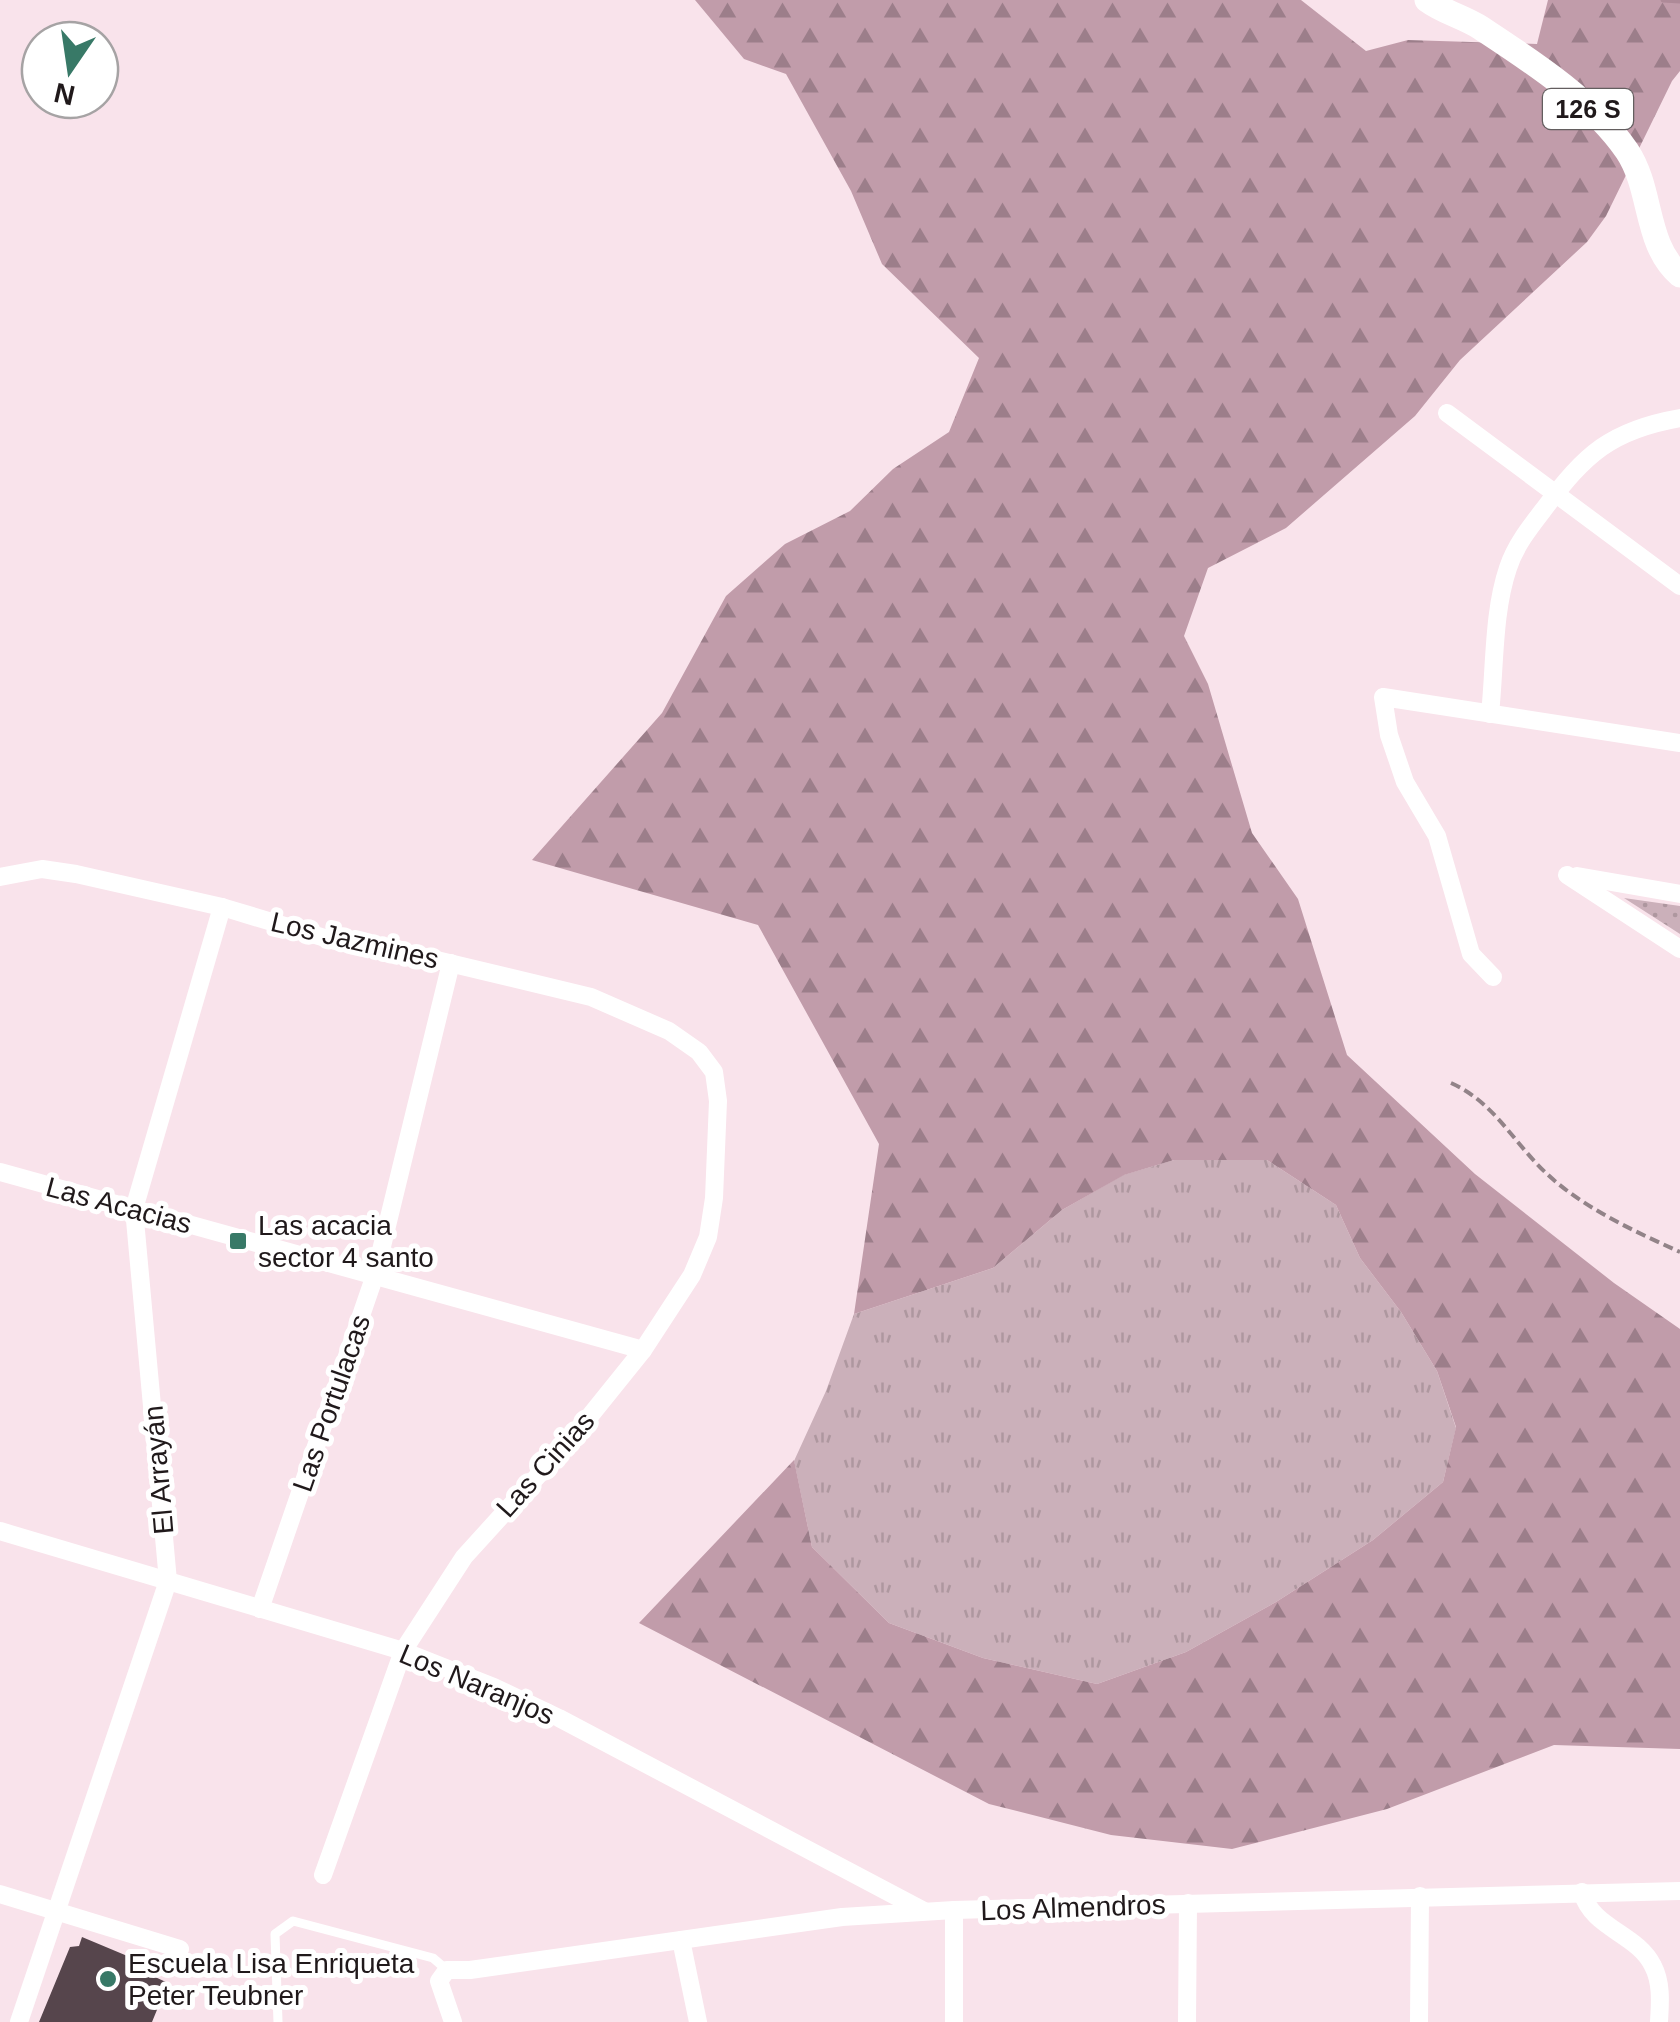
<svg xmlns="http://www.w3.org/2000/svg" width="1680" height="2022" font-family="Arial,sans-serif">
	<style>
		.grass { fill: url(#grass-tufts) }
		.forest { fill: url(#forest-firs) }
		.park { fill: url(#park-dots) }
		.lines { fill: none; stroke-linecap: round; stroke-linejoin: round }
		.stream { stroke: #ae8a98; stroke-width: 5 }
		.building { fill: #56454c }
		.path { stroke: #928388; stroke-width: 4; stroke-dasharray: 10 5; stroke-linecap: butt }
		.lane { stroke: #fff; stroke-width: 9 }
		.street { stroke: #fff; stroke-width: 18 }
		.primary { stroke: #fff; stroke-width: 25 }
		.poi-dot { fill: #387967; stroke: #fff; stroke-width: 4 }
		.labels { text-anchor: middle; stroke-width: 10; stroke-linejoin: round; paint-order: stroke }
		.shield { fill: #fff; stroke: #635e5f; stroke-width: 2.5 }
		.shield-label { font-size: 25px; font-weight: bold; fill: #20191b }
		.street-label { font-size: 28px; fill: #20191b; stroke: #fff }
		.poi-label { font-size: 28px; fill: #20191b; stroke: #fff; text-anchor: start }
	</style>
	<defs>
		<pattern id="grass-tufts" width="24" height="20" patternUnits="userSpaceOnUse" patternTransform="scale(2.5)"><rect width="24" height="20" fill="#cbb0ba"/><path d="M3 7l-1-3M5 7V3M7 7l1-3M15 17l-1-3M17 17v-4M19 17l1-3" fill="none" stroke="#ae979f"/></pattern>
		<pattern id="forest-firs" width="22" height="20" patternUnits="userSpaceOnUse" patternTransform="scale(2.5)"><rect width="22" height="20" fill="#c19caa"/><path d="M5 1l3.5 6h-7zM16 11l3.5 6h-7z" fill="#9c7e8a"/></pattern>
		<pattern id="park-dots" width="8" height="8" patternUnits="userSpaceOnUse" patternTransform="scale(2.5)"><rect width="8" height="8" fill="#cbb0ba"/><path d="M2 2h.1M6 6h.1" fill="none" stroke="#ae979f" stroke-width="1.8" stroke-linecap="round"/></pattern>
	</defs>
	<rect width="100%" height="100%" fill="#f9e3eb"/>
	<polygon class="grass" points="1174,1160 1267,1160 1336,1205 1360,1258 1401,1312 1437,1371 1456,1428 1443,1482 1373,1540 1276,1602 1186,1652 1097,1684 983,1658 889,1623 812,1547 794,1461 826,1391 854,1314 993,1268 1062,1210 1123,1175"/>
	<polygon class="forest" points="695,0 1301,0 1366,51 1408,40 1537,44 1548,0 1680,0 1680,71 1672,81 1606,216 1587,242 1460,360 1415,416 1286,528 1208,568 1184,636 1208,684 1252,833 1298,899 1347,1055 1475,1174 1614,1283 1680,1329 1680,1749 1554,1745 1387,1809 1232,1849 1111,1835 989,1804 639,1623 794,1460 812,1547 889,1623 983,1658 1097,1684 1186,1652 1276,1602 1373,1540 1443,1482 1456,1427 1437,1371 1401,1312 1360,1258 1336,1205 1267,1160 1174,1160 1124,1175 1062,1210 993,1268 854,1314 879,1144 758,925 532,860 662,713 726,596 785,544 850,511 893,469 949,432 979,358 882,264 851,191 786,74 744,59"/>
	<polygon class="park" points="1624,898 1680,906 1680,934"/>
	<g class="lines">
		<polyline class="stream" points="1663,0 1680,1"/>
	</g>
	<polygon class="building" points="82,1937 156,1968 153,1976 168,1983 152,2022 39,2022 70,1947 79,1946"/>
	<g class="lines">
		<path class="path" d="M1451 1083C1494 1102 1513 1142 1546 1173 1583 1208 1634 1231 1680 1252"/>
		<polyline class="lane" points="278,2022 275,1934 293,1921 433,1958 447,1970"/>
		<g class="street">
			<polyline points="1447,413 1680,586"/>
			<path d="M1490 714C1495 667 1493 612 1508 568 1515 546 1530 527 1544 509 1585 454 1611 430 1680 418"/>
			<polyline points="1567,875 1680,949"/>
			<polyline points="1577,876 1680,894"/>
			<polyline points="0,877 42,869 76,874 222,907 335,941 424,957 591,997 669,1031 699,1052 714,1072 718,1101 714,1198 708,1237 692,1275 643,1350 573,1437 464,1557 403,1651 323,1875"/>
			<polyline points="1493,977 1471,954 1437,836 1405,782 1389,735 1383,697 1680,743"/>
			<polyline points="0,1172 643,1350"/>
			<polyline points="0,1531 403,1651 494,1687 559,1718 924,1911"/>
			<polyline points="260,1609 375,1275 451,963"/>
			<path d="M1582 1892C1592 1929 1637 1933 1653 1966 1662 1983 1660 2004 1659 2022"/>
			<polyline points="0,1894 180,1949"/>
			<polyline points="681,1940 698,2022"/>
			<polyline points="19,2022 168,1581 134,1209 222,907"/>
			<polyline points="453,2022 439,1981 447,1970 470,1970 842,1917 954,1910 1680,1891"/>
			<polyline points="954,2022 954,1910"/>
			<polyline points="1187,2022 1188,1903"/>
			<polyline points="1419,2022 1420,1896"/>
		</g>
		<path class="primary" d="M1427 0C1443 12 1464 17 1481 28 1531 61 1592 100 1627 151 1653 190 1644 244 1680 275"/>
	</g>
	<g class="poi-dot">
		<rect x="228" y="1231" width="20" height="20" rx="5"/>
		<circle cx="108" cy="1979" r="10"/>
	</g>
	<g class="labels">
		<rect class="shield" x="1543" y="89" width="90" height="40" rx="8"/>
		<g class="shield-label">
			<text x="1588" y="118">126 S</text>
		</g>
		<g class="street-label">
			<text transform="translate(355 940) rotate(13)" y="10">Los Jazmines</text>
			<text transform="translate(119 1205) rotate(15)" y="10">Las Acacias</text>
			<text transform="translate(331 1403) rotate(-71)" y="10">Las Portulacas</text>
			<text transform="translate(545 1464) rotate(-48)" y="10">Las Cinias</text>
			<text transform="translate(158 1470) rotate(-95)" y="10">El Arrayán</text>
			<text transform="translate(477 1684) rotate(23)" y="10">Los Naranjos</text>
			<text transform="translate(1073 1907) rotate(-2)" y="10">Los Almendros</text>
		</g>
		<g class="poi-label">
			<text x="258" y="1235">Las acacia<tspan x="258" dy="32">sector 4 santo</tspan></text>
			<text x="128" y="1973">Escuela Lisa Enriqueta<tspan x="128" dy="32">Peter Teubner</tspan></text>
		</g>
	</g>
	<g transform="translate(70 70) rotate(193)"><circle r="48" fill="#ffffff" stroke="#a6a3a4" stroke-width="2.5"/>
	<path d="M0-8L18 38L0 25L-18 38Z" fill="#387967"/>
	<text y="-15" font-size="28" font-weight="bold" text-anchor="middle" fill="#20191b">N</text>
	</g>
</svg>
